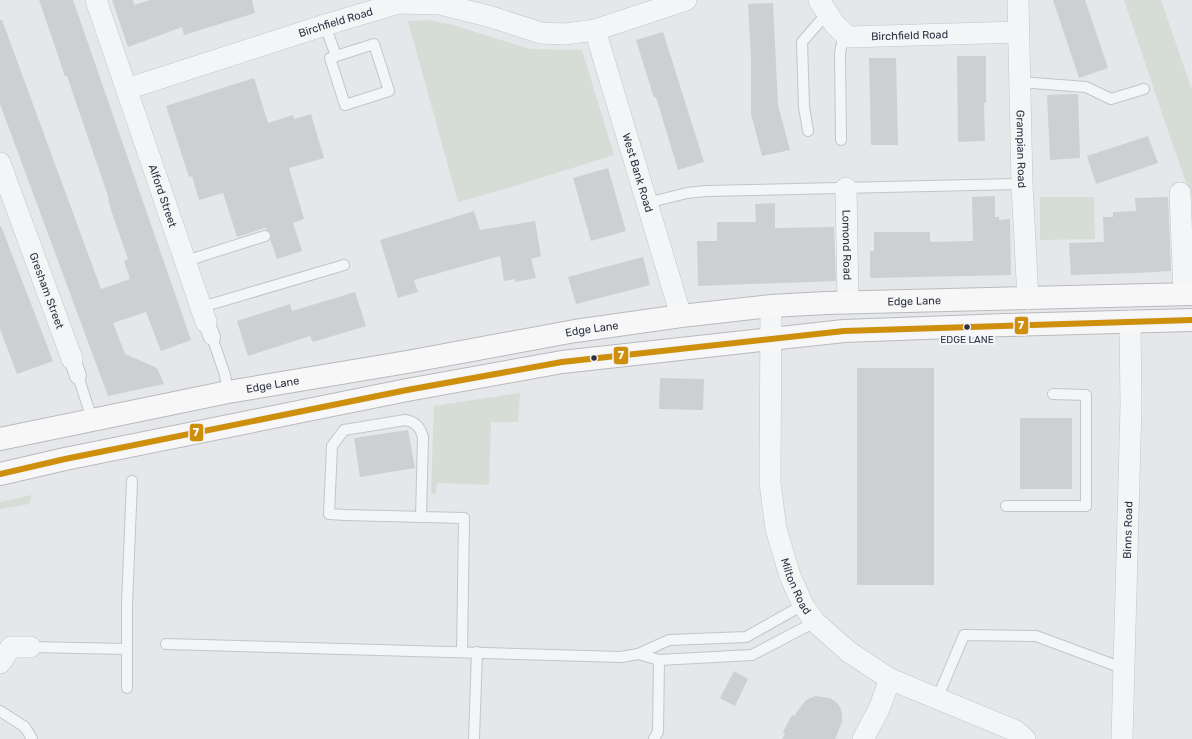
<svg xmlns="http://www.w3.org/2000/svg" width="1192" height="739" font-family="Rubik,sans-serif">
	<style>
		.green { fill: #d5ddd6 }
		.building { fill: #cdcfd2 }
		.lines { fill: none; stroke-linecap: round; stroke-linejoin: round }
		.service-casing { stroke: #c3c5c8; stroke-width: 12 }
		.pedestrian-casing { stroke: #c3c5c8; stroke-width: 18 }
		.minor-casing { stroke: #c3c5c8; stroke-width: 22 }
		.trunk-casing { stroke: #b8babe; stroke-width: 24 }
		.service { stroke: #f4f5f6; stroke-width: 10 }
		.pedestrian { stroke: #f4f5f6; stroke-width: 16 }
		.minor { stroke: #f4f5f6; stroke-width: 21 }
		.trunk { stroke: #f7f7f8; stroke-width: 22 }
		.bus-1-casing { stroke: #f3f5f8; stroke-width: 9 }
		.bus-1 { stroke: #ce8f0d; stroke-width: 6 }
		.bus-dot { fill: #2c3242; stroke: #f3f5f8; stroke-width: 1.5 }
		.labels { text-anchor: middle; stroke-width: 4; stroke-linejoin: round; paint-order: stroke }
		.bus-label { font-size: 10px; fill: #2c3242; stroke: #f3f5f8 }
		.street-label { font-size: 11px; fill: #2c3242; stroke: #f3f5f8 }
		.line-badge { stroke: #f3f5f8; stroke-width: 1.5 }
		.badge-label { font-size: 11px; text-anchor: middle; font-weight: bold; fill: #fff }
	</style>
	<rect width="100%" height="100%" fill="#e5e7ea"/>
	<g class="green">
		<polygon points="1124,0 1161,0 1192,90 1192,199 1168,131"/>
		<path d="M428 20 453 25 530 49 582 50 614 155C562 171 511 188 458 202L408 21Z"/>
		<polygon points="1040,197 1094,197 1095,239 1040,240"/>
		<polygon points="520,393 518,422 491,422 489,485 437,483 436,493 431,494 434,406"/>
		<polygon points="32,495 29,504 0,509 0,502"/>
	</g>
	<g class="building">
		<polygon points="39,0 73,0 191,340 161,351 146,312 113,323 125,354 157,368 164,384 108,396 0,104 0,20 2,20 101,289 130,279 124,261 128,259 112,213 108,199 109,199 67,76 65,76"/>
		<polygon points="112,0 133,0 134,5 150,0 252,0 255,13 184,35 182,27 128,47"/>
		<polygon points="1053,0 1085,0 1108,68 1079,78"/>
		<polygon points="773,3 778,105 790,150 762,156 751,114 751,57 748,4"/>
		<polygon points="663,32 704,162 678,170 656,97 654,98 636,40"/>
		<polygon points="957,56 986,56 986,103 984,103 985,141 958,142"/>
		<polygon points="869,58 896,58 898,145 871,145"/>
		<polygon points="254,78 268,123 293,115 294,119 311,114 324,158 289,168 304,219 293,223 302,251 277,259 270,239 271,234 265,228 237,237 223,193 199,200 192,176 189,177 166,106"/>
		<polygon points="1078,94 1080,158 1050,160 1047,95"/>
		<polygon points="1148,136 1158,163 1096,184 1087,156"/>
		<polygon points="608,168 626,231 591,241 573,178"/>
		<polygon points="995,196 995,217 999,217 999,220 1010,219 1011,275 870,278 870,251 874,251 874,232 930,232 930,242 973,241 972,197"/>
		<polygon points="1168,197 1171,271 1136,273 1071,275 1069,243 1104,242 1103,217 1113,217 1113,212 1136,211 1135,198"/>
		<polygon points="775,203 775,228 834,227 836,281 698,286 697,241 717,241 717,222 756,222 755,204"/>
		<polygon points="474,211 480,230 535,221 541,256 531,259 536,278 515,282 515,279 504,281 500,256 414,280 418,292 398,298 380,240"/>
		<polygon points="0,226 1,226 53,361 17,374 0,329"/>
		<polygon points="643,257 650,285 576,304 568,277"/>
		<polygon points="355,292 366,326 313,342 310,336 248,356 237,321 290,304 292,311"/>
		<rect x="857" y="368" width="77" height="217"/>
		<polygon points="660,378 704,379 703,410 659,409"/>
		<rect x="1020" y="418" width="52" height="71"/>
		<polygon points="408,430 415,468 360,477 354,438"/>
		<polygon points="734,671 748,679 735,706 720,698"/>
		<polygon points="816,696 830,698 836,702 840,707 842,714 842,722 835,739 782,739 785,734 783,732 792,715 794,716 805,701 810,698"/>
	</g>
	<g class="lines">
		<defs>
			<g id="service">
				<polyline points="325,25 336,56"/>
				<polygon points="374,44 389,91 345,105 330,58"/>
				<polyline points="1020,82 1086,87 1111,99 1144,89"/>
				<polyline points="808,131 804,107 802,42 828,12"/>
				<polyline points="841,140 840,53 842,43 848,37"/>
				<polyline points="647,203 687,193 706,191 1022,184"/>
				<polyline points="186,261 265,236"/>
				<polyline points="202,307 344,265"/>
				<polyline points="212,337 225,375 228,392"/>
				<polyline points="78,376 92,419"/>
				<polyline points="1006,506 1086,506 1086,395 1053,394"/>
				<path d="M421 517 423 437C420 427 416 422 405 420L344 430 332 446 329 514 345 515 464 518 462 652"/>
				<polyline points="166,644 621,657 638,654 669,640 746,637 803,605"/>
				<polyline points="30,647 126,649"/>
				<polyline points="638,654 659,660 752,655 815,622"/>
				<polyline points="127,688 127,604 132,481"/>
				<polyline points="937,699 964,635 1036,636 1125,669"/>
				<polyline points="0,711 25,727 32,739"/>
				<polyline points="474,739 477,652"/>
				<polyline points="654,739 658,732 659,660"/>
			</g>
			<g id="pedestrian">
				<polyline points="206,322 212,337"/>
				<polyline points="72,359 78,376"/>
			</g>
			<g id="minor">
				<path id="s1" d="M96 0 206 322"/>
				<path id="s2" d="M819 0 835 25 848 37 1019 32"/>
				<path id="s3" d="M1018 0 1022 184 1028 299"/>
				<path id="s4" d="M595 30 681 316"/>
				<path id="s5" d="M127 89 325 25 399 3 440 4 488 16 541 33 565 34 595 30 686 0"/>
				<path id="s6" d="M0 163 72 359"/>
				<path id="s7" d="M846 188 848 302"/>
				<polyline points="1180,193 1184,294"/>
				<path id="s8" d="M771 306 770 483 776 529 790 576 803 605 815 622 849 652 890 679 1016 731 1025 739"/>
				<polyline points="0,663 11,647 30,647"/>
				<polyline points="863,739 879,709 890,679"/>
				<path id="s9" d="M1122 739 1131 406 1130 321"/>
			</g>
			<g id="trunk">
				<path id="s10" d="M0 439 228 392 407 362 575 331 681 316 771 306 826 303 1192 294"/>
				<polyline points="0,474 65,459 407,390 562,362 844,331 1006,325 1192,320"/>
			</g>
		</defs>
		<use href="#service" class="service-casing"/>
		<use href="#pedestrian" class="pedestrian-casing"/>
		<use href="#minor" class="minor-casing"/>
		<use href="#trunk" class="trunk-casing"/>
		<use href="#service" class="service"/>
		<use href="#pedestrian" class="pedestrian"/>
		<use href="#minor" class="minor"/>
		<use href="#trunk" class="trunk"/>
		<defs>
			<polyline id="bus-1" points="0,474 65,459 407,390 562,362 844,331 1192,320"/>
		</defs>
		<use href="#bus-1" class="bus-1-casing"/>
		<use href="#bus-1" class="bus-1"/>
	</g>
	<g class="bus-dot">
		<circle cx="967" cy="327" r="3.5"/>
		<circle cx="594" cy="358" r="3.5"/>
	</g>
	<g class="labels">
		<g class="bus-label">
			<text x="967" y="343">EDGE LANE</text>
		</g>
		<g class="street-label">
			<text dy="4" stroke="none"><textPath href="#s5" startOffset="219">Birchfield Road</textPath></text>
			<text dy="4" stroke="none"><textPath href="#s2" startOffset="109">Birchfield Road</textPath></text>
			<text dy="4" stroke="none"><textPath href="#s3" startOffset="149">Grampian Road</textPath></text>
			<text dy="4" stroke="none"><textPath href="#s4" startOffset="149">West Bank Road</textPath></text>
			<text dy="4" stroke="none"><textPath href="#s1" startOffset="207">Alford Street</textPath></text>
			<text dy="4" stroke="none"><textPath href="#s7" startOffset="57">Lomond Road</textPath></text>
			<text dy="4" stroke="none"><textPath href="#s6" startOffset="136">Gresham Street</textPath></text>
			<text dy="4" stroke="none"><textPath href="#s10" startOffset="926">Edge Lane</textPath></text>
			<text dy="4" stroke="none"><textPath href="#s10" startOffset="602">Edge Lane</textPath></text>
			<text dy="4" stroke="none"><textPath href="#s10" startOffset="278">Edge Lane</textPath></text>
			<text dy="4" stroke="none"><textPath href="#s9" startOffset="209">Binns Road</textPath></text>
			<text dy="4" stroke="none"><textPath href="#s8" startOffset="284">Milton Road</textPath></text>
		</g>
	</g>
	<g class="line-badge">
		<rect x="1014" y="316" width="15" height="19" rx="4" fill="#ce8f0d"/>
		<rect x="613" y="346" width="16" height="19" rx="4" fill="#ce8f0d"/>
		<rect x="189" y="423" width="15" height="19" rx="4" fill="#ce8f0d"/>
	</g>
	<g class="badge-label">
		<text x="1021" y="329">7</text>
		<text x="621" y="359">7</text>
		<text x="196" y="436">7</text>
	</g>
</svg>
